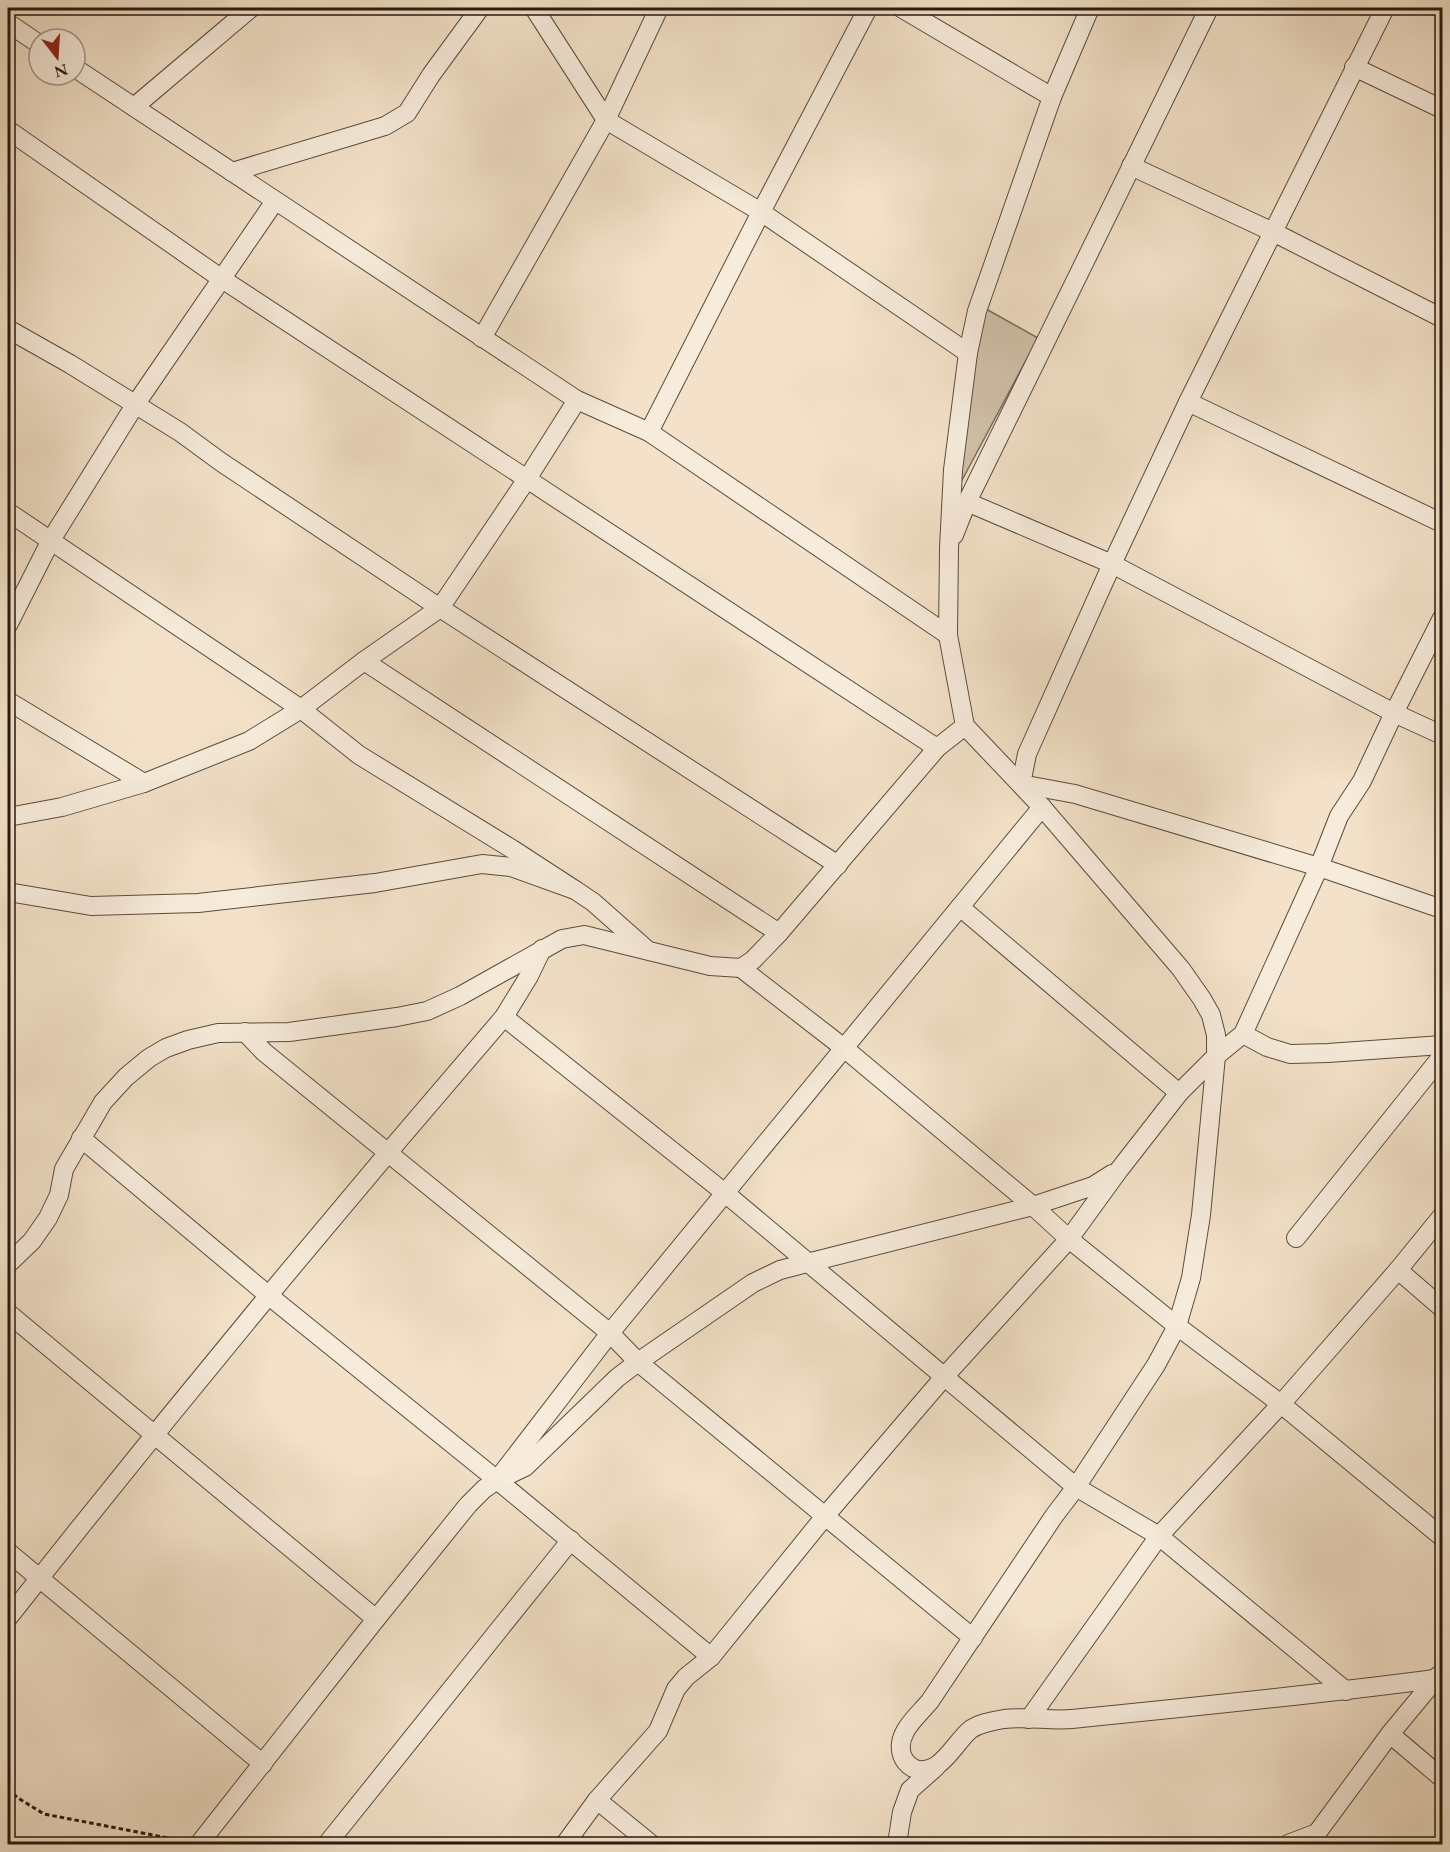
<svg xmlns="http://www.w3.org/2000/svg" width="1450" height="1852" font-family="'EB Garamond',serif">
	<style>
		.green { fill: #d0c0a9; stroke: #7b6d5c; stroke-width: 1.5 }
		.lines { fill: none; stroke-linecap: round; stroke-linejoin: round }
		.minor-casing { stroke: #594c3d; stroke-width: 20 }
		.path { stroke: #261a0e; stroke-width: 3; stroke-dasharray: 4.5 3; stroke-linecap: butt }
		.minor { stroke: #f7ecdc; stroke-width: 18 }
	</style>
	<rect width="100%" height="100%" fill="#f3e2c9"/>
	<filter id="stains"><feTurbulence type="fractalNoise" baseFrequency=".00333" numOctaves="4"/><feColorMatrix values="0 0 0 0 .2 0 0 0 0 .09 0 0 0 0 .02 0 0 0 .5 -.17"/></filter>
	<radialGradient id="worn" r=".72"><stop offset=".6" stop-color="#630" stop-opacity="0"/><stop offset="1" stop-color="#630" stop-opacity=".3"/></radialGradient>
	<polygon class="green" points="986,309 1038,338 960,484 972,367"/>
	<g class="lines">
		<defs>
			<g id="minor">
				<polyline points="534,8 606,120 761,212 968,353"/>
				<polyline points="901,8 1052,97"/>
				<path d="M1090 8 1052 97 977 311 968 353 953 470 949 548 948 635 965 726 1042 807 1181 969 1202 999 1211 1015 1216 1035V1056L1201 1215 1191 1278 1177 1326 1156 1365 1076 1487 1054 1516 930 1701C918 1716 895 1733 902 1755 904 1761 908 1765 913 1768 938 1780 955 1742 970 1730 979 1723 993 1721 1004 1719 1026 1716 1050 1721 1072 1719 1193 1707 1314 1695 1435 1679L1442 1675"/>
				<polyline points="1385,8 1188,402 1112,564 1027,754 1021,784 1075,794 1319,867 1442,909"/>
				<polyline points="8,23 39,44"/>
				<polyline points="1354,67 1442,109"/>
				<polyline points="75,68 577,400 649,432 948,635"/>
				<polyline points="134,107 251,8"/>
				<polyline points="8,130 222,279 937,748"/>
				<polyline points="1131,166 1273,232 1442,318"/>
				<polyline points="232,172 385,126 407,113 431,75 480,8"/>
				<polyline points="8,329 70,364 180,432 221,462 440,608 838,865"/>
				<polyline points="482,338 606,120 659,8"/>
				<polyline points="1188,402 1442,523"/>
				<polyline points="649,432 761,212 868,8"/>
				<polyline points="967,502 1112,564 1394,713 1442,735"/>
				<polyline points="8,512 301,709 359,755 512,849 575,890"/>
				<polyline points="954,535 967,502 1209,8"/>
				<polyline points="8,625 51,540 135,405 275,201"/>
				<polyline points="364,661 779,933"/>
				<polyline points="8,701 144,783"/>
				<polyline points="8,817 62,807 144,783 249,741 301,709 364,661 440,608 527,479 577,400"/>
				<polyline points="8,892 91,906 198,903 375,883 482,864 511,867 575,890 593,902 645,948"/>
				<polyline points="960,907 1179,1093"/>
				<polyline points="741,968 844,1048 1033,1206 1069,1239 1177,1326 1281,1404 1442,1537"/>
				<polyline points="504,1017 725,1193 1076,1487 1159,1536 1346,1691"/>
				<polyline points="245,1032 264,1052 610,1333 638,1362 973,1638"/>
				<polyline points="1243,1034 1267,1047 1290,1054 1328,1053 1442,1045"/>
				<polyline points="81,1138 268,1295 497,1480 711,1657"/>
				<polyline points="1296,1238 1442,1056"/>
				<polyline points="8,1264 32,1241 48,1218 59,1195 64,1169 103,1102 126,1077 149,1058 166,1048 188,1040 218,1033 289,1032 397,1017 427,1011 460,996 562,939 584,935 710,966 741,968 753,960 779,933 937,748 965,726"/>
				<polyline points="1398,1270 1442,1308"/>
				<polyline points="8,1313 376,1619"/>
				<polyline points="502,1478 525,1467 617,1378 638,1362 753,1283 780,1270 807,1263 1033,1206 1093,1186 1112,1174"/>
				<polyline points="8,1552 263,1764"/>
				<path d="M8 1618C169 1414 334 1214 504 1017L529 976 542 949"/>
				<polyline points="1029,1719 1159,1536 1281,1404 1398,1270 1442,1216"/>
				<polyline points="1390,1734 1442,1778"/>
				<polyline points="597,1800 651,1844"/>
				<polyline points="199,1844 376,1619 468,1505 484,1489 497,1480 610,1333 1042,807"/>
				<polyline points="327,1844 571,1540"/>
				<polyline points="565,1844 597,1800 658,1731 676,1689 686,1677 711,1657 826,1515 944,1377 1069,1239 1119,1170 1179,1093 1216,1056 1243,1034 1319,867 1339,816 1362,781 1394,713 1442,618"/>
				<polyline points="897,1844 902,1812 910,1790 936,1767"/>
				<polyline points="1288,1844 1317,1833 1390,1734 1438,1676"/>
			</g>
		</defs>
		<use href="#minor" class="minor-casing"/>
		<polyline class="path" points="8,1789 18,1798 44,1814 184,1841"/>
		<use href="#minor" class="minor"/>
	</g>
	<rect width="1450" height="1852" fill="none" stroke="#f3e2c9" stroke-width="30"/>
	<rect x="9" y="9" width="1432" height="1834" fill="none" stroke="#261a0e" stroke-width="3"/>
	<rect x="15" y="15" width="1420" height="1822" fill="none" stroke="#261a0e" stroke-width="1.5"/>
	<g transform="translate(57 57) rotate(163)"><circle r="28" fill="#f7ecdc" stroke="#a3988a" stroke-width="1.5"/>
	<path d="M0-4.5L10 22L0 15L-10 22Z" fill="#8f2418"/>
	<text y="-9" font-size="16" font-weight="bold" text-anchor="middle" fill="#261a0e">N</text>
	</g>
	<rect width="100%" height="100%" filter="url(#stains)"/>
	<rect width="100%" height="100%" fill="url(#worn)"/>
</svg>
